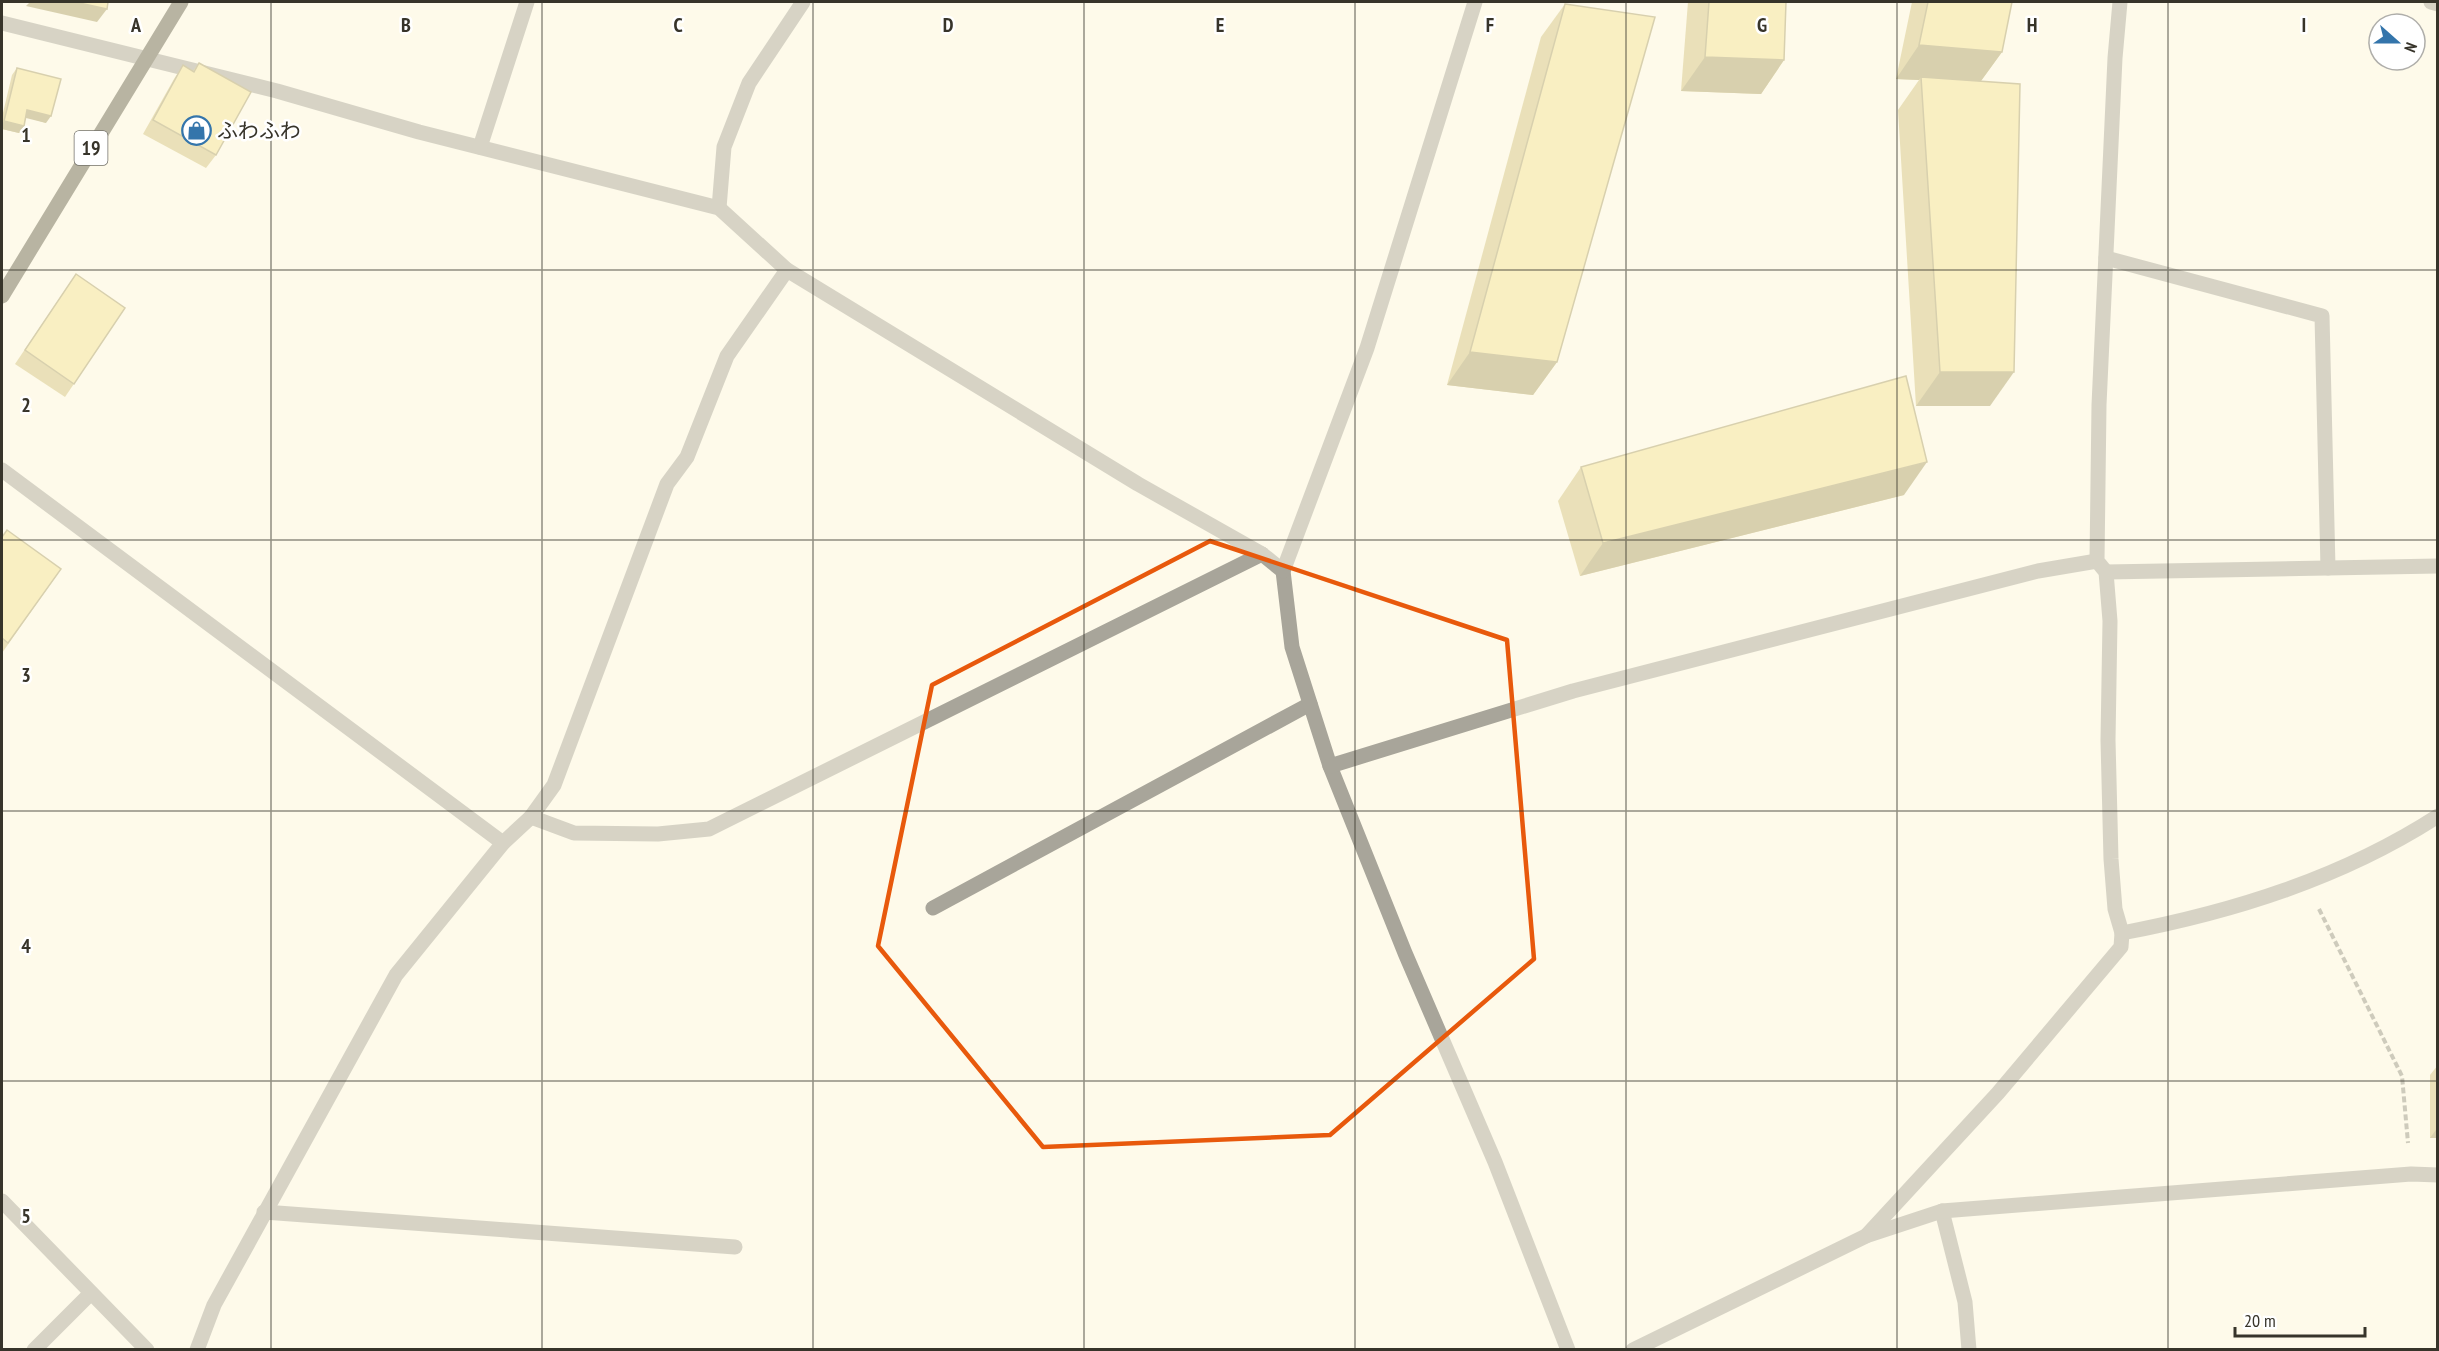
<svg xmlns="http://www.w3.org/2000/svg" width="2439" height="1351" font-family="'PT Sans Narrow','Noto Sans JP',sans-serif">
	<style>
		.lines { fill: none; stroke-linecap: round; stroke-linejoin: round }
		.path { stroke: #969386; stroke-width: 4; stroke-dasharray: 6 3; stroke-linecap: butt }
		.service { stroke: #a8a59a; stroke-width: 15 }
		.minor { stroke: #a8a59a; stroke-width: 15 }
		.tertiary { stroke: #a8a59a; stroke-width: 15 }
		.primary { stroke: #65604c; stroke-width: 15 }
		.wall { fill: #d2c27e }
		.shaded-wall { fill: #ab9e67 }
		.building { fill: #f4e293; stroke: #ab9e67; stroke-width: 1.5 }
		.marked { fill: none; stroke: #e8590c; stroke-width: 4.5; stroke-linejoin: round }
		.grid { fill: none; stroke: #37342a; stroke-width: 1.5; stroke-opacity: 0.55 }
		.labels { text-anchor: middle; stroke-width: 5; stroke-linejoin: round; paint-order: stroke }
		.shield { fill: #fff; stroke: #73716a; stroke-width: 1.5 }
		.shield-label { font-size: 20px; font-weight: bold; fill: #37342a }
		.poi-label { font-size: 21px; fill: #37342a; stroke: #fff; text-anchor: start }
		.grid-label { font-size: 20px; text-anchor: middle; font-weight: bold; fill: #37342a; stroke: #fff; stroke-width: 5; stroke-linejoin: round; paint-order: stroke }
	</style>
	<rect width="100%" height="100%" fill="#fefaea"/>
	<g class="lines">
		<polyline class="path" points="2319,909 2402,1076 2408,1143"/>
		<g class="service">
			<polyline points="2431,2 2438,4"/>
			<polyline points="2,23 277,91 419,132 719,208 787,270 1138,484 1262,554"/>
			<polyline points="480,147 527,2"/>
			<polyline points="719,208 724,147 749,83 803,2"/>
			<polyline points="787,270 727,356 687,457 667,484 554,785 531,817 574,833 658,834 709,829 1262,554"/>
			<polyline points="2,470 503,843"/>
			<polyline points="933,908 1310,704"/>
			<polyline points="264,1212 735,1247"/>
			<polyline points="34,1350 91,1293"/>
		</g>
		<g class="minor">
			<polyline points="1475,2 1367,348 1283,571 1292,647 1330,766 1405,953 1495,1162 1568,1350"/>
			<polyline points="2106,258 2322,316 2328,568"/>
			<polyline points="1262,554 1283,571"/>
			<polyline points="2106,572 2438,566"/>
			<polyline points="1330,766 1573,691 2038,571 2097,561"/>
			<path d="M2122 933C2233 912 2342 878 2438 816"/>
			<polyline points="2,1201 147,1350"/>
			<polyline points="1942,1211 1965,1302 1969,1350"/>
			<polyline points="1866,1236 1998,1093 2121,947 2122,933 2115,909 2111,859 2108,740 2110,621 2106,572 2097,561 2099,405 2115,58 2120,2"/>
			<polyline points="197,1350 214,1305 396,975 503,843 531,817"/>
		</g>
		<polyline class="tertiary" points="1633,1350 1866,1236 1942,1211 2411,1174 2438,1175"/>
		<polyline class="primary" points="2,296 181,2"/>
	</g>
	<g class="wall">
		<polygon points="1688,2 1786,2 1784,60 1761,94 1681,91"/>
		<polygon points="1912,2 2012,2 2002,52 1981,81 1990,406 1916,406 1898,110 1919,80 1896,79"/>
		<polygon points="1565,4 1557,362 1533,395 1447,385 1541,37"/>
		<polygon points="199,63 216,155 206,168 143,134 174,79 183,65 193,71"/>
		<polygon points="17,68 46,123 26,117 24,126 19,133 2,129 2,117 12,75"/>
		<polygon points="76,274 125,308 65,397 15,364"/>
		<polygon points="1581,467 1904,495 1580,576 1558,501"/>
		<polygon points="2,537 61,569 2,653"/>
		<polygon points="2438,1065 2438,1138 2430,1138 2430,1075"/>
	</g>
	<g class="shaded-wall">
		<polygon points="30,2 75,2 107,9 97,22 26,6"/>
		<polygon points="1919,45 2002,52 1978,85 1921,77 1919,80 1896,79"/>
		<polygon points="1705,57 1784,60 1761,94 1681,91"/>
		<polygon points="27,110 51,116 46,123 22,117"/>
		<polygon points="4,121 24,126 19,133 2,129 2,124"/>
		<polygon points="1470,352 1557,362 1533,395 1447,385"/>
		<polygon points="1940,372 2014,372 1990,406 1916,406"/>
		<polygon points="1927,462 1904,495 1580,576 1603,543"/>
		<polygon points="2438,1127 2438,1138 2430,1138"/>
	</g>
	<g class="building">
		<polygon points="75,2 108,2 107,9"/>
		<polygon points="1709,2 1786,2 1784,60 1705,57"/>
		<polygon points="1928,2 2012,2 2002,52 1919,45"/>
		<polygon points="1565,4 1655,17 1557,362 1470,352"/>
		<polygon points="199,63 251,92 216,155 153,120 183,65 194,72"/>
		<polygon points="17,68 61,79 51,116 27,110 24,126 4,121"/>
		<polygon points="1921,77 2020,84 2014,372 1940,372"/>
		<polygon points="76,274 125,308 74,384 25,350"/>
		<polygon points="1906,376 1927,462 1603,543 1581,467"/>
		<polygon points="7,530 61,569 8,643 2,638 2,537"/>
	</g>
	<path d="M0 0H2439V1351H0ZM1210 541 1507 640 1534 959 1330 1135 1043 1147 878 946 932 685Z" fill="#fefaea" fill-opacity=".55" fill-rule="evenodd"/>
	<path class="marked" d="M1210 541 1507 640 1534 959 1330 1135 1043 1147 878 946 932 685Z"/>
	<path class="grid" d="M271 2V1350M542 2V1350M813 2V1350M1084 2V1350M1355 2V1350M1626 2V1350M1897 2V1350M2168 2V1350M2 270H2438M2 540H2438M2 811H2438M2 1081H2438"/>
	<defs>
		<symbol id="shop-ring" viewBox="-11 -11 22 22"><circle r="9.5" fill="#fff" stroke="#3475ab" stroke-width="1.5"/><path d="M-5-2.5h2.3a2.7 3.5 0 0 1 5.4 0H5L5.5 6h-11ZM-1.5-2.5h3a1.5 2.3 0 0 0-3 0Z" fill="#3475ab"/></symbol>
	</defs>
	<g fill-rule="evenodd">
		<use href="#shop-ring" x="180" y="114" width="33" height="33"/>
	</g>
	<g class="labels">
		<rect class="shield" x="74.5" y="131" width="33" height="34" rx="4.5"/>
		<g class="shield-label">
			<text x="91" y="155">19</text>
		</g>
		<g class="poi-label">
			<text x="217" y="138">ふわふわ</text>
		</g>
	</g>
	<g class="grid-label">
		<text x="136" y="32">A</text>
		<text x="406" y="32">B</text>
		<text x="678" y="32">C</text>
		<text x="948" y="32">D</text>
		<text x="1220" y="32">E</text>
		<text x="1490" y="32">F</text>
		<text x="1762" y="32">G</text>
		<text x="2032" y="32">H</text>
		<text x="2304" y="32">I</text>
		<text x="26" y="142">1</text>
		<text x="26" y="412">2</text>
		<text x="26" y="682">3</text>
		<text x="26" y="953">4</text>
		<text x="26" y="1223">5</text>
	</g>
	<rect width="2439" height="1351" fill="none" stroke="#37342a" stroke-width="6"/>
	<g transform="translate(2397 42) rotate(111)"><circle r="28" fill="#ffffff" stroke="#afaeaa" stroke-width="1.5"/>
	<path d="M0-4.5L10 22L0 15L-10 22Z" fill="#3475ab"/>
	<text y="-9" font-size="16" font-weight="bold" text-anchor="middle" fill="#37342a">N</text>
	</g>
	<path d="M2235 1327v9h130v-9" fill="none" stroke="#37342a" stroke-width="3"/>
	<text x="2244" y="1327" font-size="18" fill="#37342a" stroke="#ffffff" stroke-width="4.5" paint-order="stroke">20 m</text>
</svg>
